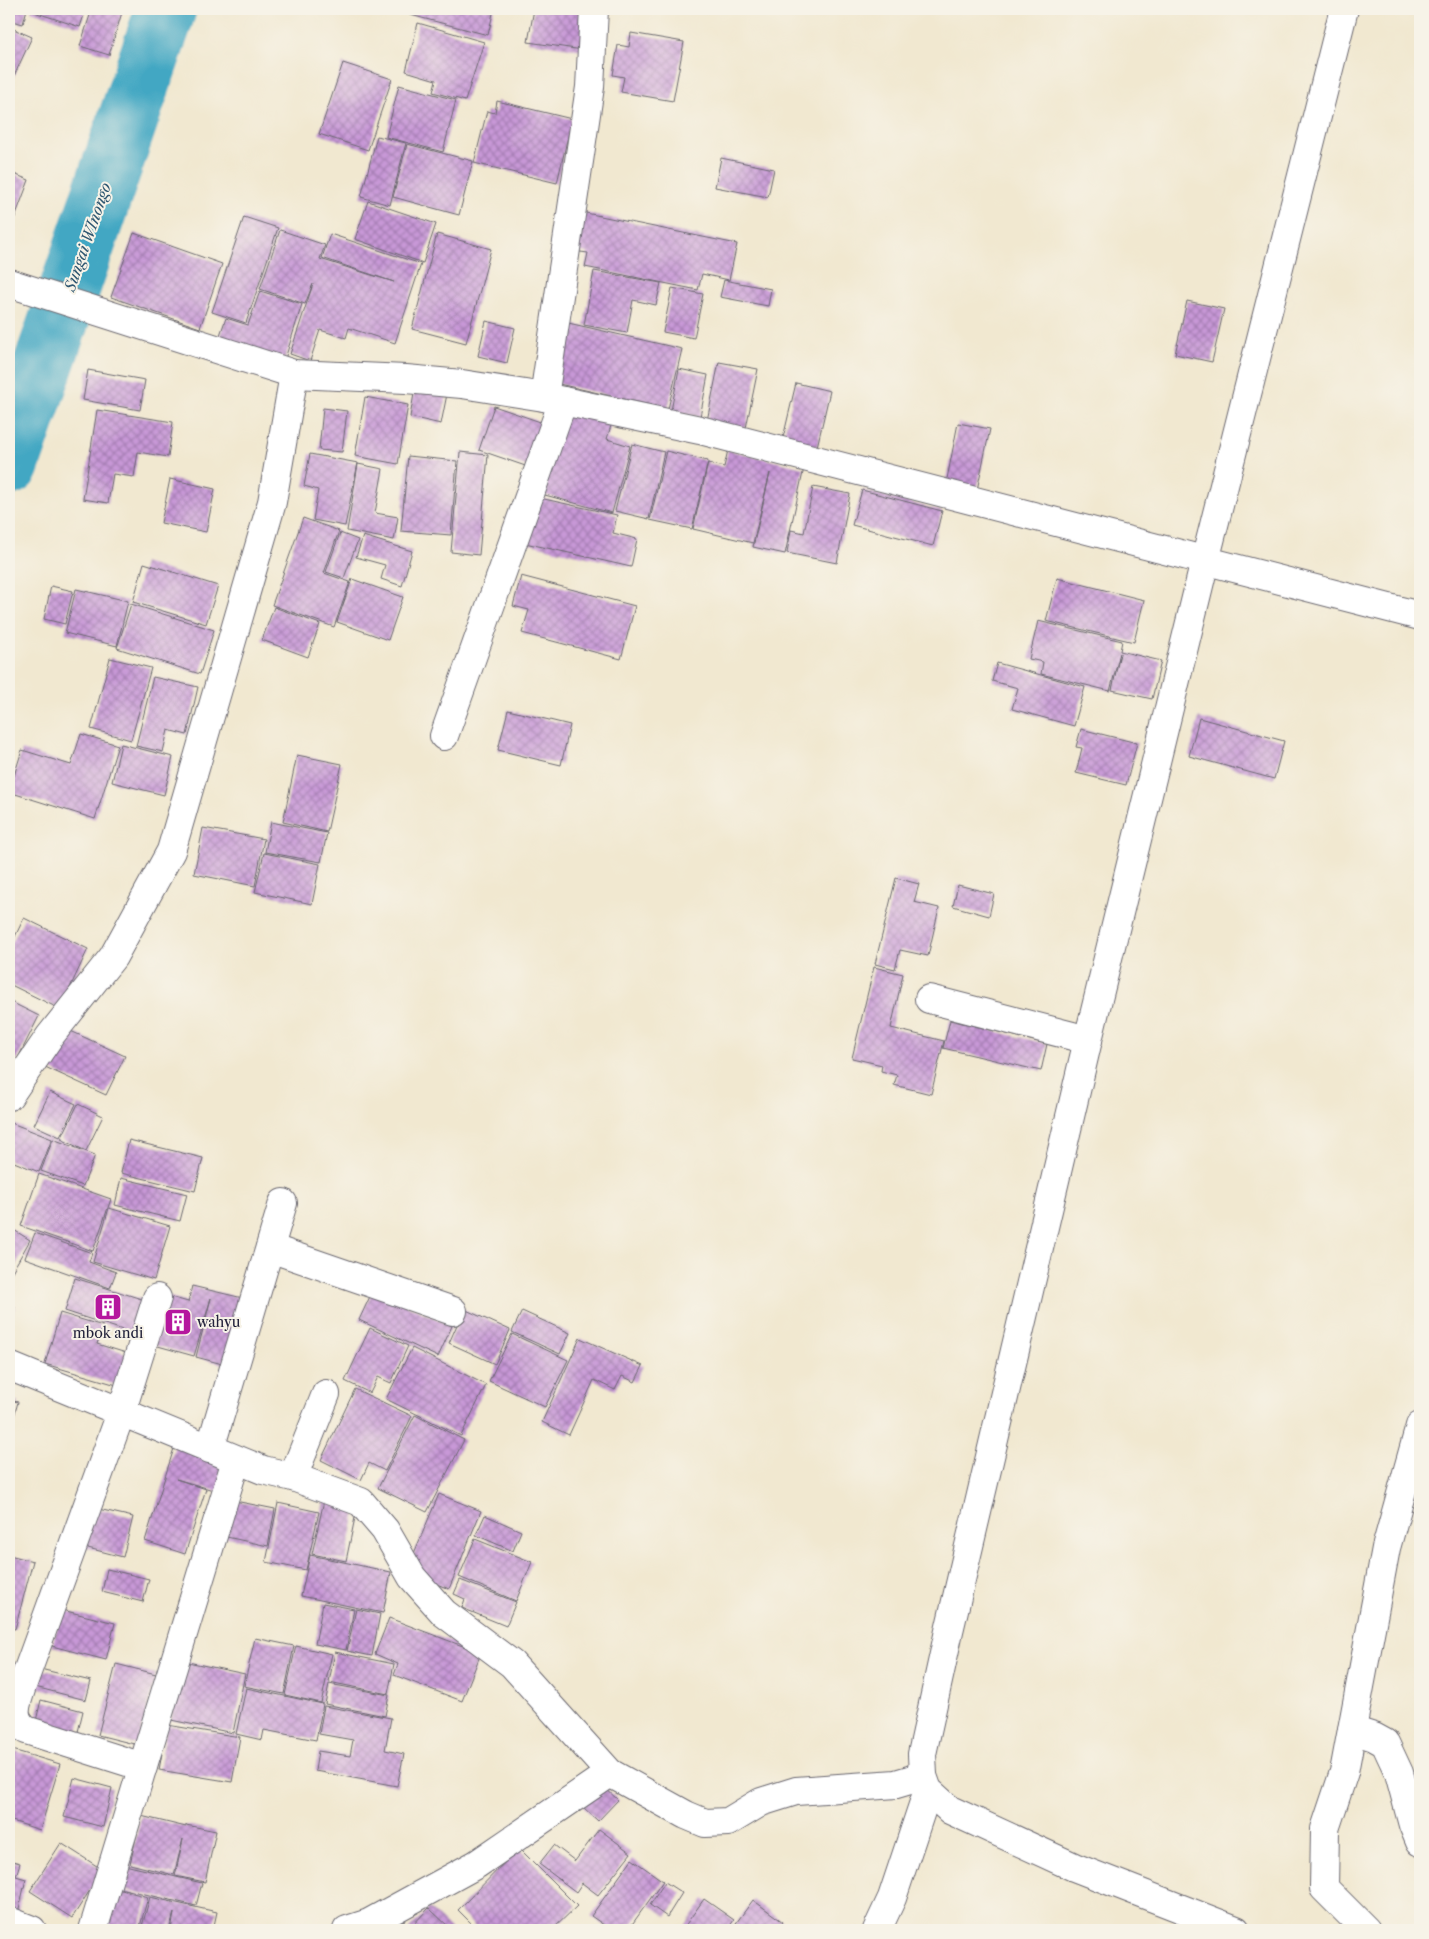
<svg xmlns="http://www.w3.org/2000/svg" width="1429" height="1939" font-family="'Libre Caslon Text',serif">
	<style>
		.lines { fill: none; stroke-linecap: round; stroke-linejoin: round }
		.river { stroke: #43a7c3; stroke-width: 61 }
		.building { fill: url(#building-cross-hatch) }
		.minor-casing { stroke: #6a676f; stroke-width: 30 }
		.minor { stroke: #fff; stroke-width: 28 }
		.labels { text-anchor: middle; stroke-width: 4; stroke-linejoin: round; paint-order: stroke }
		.poi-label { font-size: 14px; fill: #22223b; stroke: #f7f3e8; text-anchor: start }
		.water-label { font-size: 15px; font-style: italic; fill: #2f5771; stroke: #f7f3e8 }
	</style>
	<defs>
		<pattern id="building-cross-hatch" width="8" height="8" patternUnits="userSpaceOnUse" patternTransform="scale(1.25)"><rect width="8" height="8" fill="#c898d7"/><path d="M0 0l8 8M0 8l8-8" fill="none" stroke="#a27cb0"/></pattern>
	</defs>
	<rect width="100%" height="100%" fill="#f7f3e8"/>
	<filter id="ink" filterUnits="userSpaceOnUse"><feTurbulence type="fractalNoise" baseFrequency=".02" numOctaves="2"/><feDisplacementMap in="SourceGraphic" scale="10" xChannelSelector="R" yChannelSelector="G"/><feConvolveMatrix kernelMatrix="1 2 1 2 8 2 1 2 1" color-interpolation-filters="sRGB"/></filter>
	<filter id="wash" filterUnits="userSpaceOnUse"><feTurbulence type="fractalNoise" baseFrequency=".0096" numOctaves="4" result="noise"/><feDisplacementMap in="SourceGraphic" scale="20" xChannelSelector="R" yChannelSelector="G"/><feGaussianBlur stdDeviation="1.12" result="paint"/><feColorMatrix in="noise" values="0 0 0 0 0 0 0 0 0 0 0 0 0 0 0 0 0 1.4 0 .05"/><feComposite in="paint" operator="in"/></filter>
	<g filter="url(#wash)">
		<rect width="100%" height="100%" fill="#f1e8d0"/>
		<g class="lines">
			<polyline class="river" points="9,465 166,9"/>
		</g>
		<g id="blocks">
			<g class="building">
				<polygon points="9,9 27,9 23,24 9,20"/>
				<polygon points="32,9 86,9 80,27 31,11"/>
				<polygon points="92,9 123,9 109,55 80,46"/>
				<polygon points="387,9 494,9 488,35"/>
				<polygon points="534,9 589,9 583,50 528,42"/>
				<polygon points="418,23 484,42 465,101 433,92 436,80 406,71"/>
				<polygon points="9,27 32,37 9,87"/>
				<polygon points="631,33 684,42 673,101 621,92 624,77 613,75 618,45 629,47"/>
				<polygon points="343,63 392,79 368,150 319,134"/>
				<polygon points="399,85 456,100 443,152 386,137"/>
				<polygon points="497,101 572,119 557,183 474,163 487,111 495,113"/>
				<polygon points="377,136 406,143 390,205 361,197"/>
				<polygon points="407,144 473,161 459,215 393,197"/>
				<polygon points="721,158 774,169 768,197 715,187"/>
				<polygon points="9,172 29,180 9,233"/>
				<polygon points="368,201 436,224 423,263 355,239"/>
				<polygon points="581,212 737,244 729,280 702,274 698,290 585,267 588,253 573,251"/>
				<polygon points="244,217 278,228 246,323 212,312"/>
				<polygon points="280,230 325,245 320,259 394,282 322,258 330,234 421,264 395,343 349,328 346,338 320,330 310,361 290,354 313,284 305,304 260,289"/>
				<polygon points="134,233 222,264 200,328 111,297"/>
				<polygon points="437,234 491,249 466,343 412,329"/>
				<polygon points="594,271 661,283 656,305 633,300 627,333 584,325"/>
				<polygon points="724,280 771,289 768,306 720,297"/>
				<polygon points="672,288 703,294 694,338 663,332"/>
				<polygon points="260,291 302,304 285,359 219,338 226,318 248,325"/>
				<polygon points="1187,301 1224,309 1212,362 1175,354"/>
				<polygon points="486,321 515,328 507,363 478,356"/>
				<polygon points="564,322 682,349 668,409 550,382"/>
				<polygon points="719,362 758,369 746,428 707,421"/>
				<polygon points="679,369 708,375 700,417 671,411"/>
				<polygon points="88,370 145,380 140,410 83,400"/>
				<polygon points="796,383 830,391 817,447 783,438"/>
				<polygon points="415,388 447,394 441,424 410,417"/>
				<polygon points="365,397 408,405 398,464 355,456"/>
				<polygon points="494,406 552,426 537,470 479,450"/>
				<polygon points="323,408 347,411 342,452 319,450"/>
				<polygon points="97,410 173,422 168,457 138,452 134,477 113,474 108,503 83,499"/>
				<polygon points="564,410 612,422 607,439 630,446 612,513 541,494"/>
				<polygon points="958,423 990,429 977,490 946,484"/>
				<polygon points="632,444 664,452 649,519 615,511"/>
				<polygon points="728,450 804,468 785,554 753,547 770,473 753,543 693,529 708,463 724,467"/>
				<polygon points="666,451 708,461 692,529 650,520"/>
				<polygon points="460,452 488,455 479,555 451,552"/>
				<polygon points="310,454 358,463 345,526 313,520 318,490 304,486"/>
				<polygon points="408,456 457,461 451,535 401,531"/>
				<polygon points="358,464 383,469 375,513 398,517 394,540 347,531"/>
				<polygon points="170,479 215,489 206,532 161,523"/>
				<polygon points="813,487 850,494 837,563 787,553 791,530 804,533"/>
				<polygon points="862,490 942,511 933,546 852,525"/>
				<polygon points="535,497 617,515 613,533 637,539 631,567 525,543"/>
				<polygon points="303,518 339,531 324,573 350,582 334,627 272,605"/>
				<polygon points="340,533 358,540 344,578 326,572"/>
				<polygon points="363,536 412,551 402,586 381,579 385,565 356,557"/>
				<polygon points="144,563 218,586 206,624 133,602"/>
				<polygon points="521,576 635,606 621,659 522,633 529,610 513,606"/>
				<polygon points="1057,578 1144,600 1134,642 1046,621"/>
				<polygon points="352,579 403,597 388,640 337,622"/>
				<polygon points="51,586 73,591 65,624 44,619"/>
				<polygon points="76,589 128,601 117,646 65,633"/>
				<polygon points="131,604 214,630 200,674 117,648"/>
				<polygon points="274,607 320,624 308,657 262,640"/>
				<polygon points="1038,621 1122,641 1120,651 1161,661 1152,699 1112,690 1120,653 1110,691 1041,674 1043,662 1029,659"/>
				<polygon points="110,658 151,668 131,740 91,729"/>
				<polygon points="997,663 1085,687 1074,726 1012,709 1018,688 992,681"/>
				<polygon points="153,677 198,687 187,735 168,730 163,752 136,746"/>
				<polygon points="508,710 570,725 561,765 498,750"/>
				<polygon points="1199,718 1284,741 1274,779 1189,756"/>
				<polygon points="1081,729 1137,743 1126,785 1076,773 1082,748 1076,747"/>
				<polygon points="81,734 118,745 95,819 9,792 22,750 71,765"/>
				<polygon points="121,744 173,757 164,795 112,782"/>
				<polygon points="297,755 342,764 327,832 283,822"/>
				<polygon points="271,822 327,833 321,862 265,852"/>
				<polygon points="203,828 264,839 255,886 194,874"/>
				<polygon points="264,853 320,864 312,904 255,892"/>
				<polygon points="896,878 919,884 914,902 939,908 928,956 900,950 895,969 875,964"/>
				<polygon points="958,885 994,894 989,916 953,906"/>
				<polygon points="24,918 88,949 60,1009 9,984 9,949"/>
				<polygon points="874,967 903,974 891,1028 944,1041 931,1094 894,1085 897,1075 881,1071 882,1065 852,1058"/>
				<polygon points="9,1001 39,1016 17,1060 9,1056"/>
				<polygon points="950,1020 1047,1044 1041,1071 943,1048"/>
				<polygon points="62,1027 125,1056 106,1095 43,1066"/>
				<polygon points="50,1092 76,1104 60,1137 34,1125"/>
				<polygon points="78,1104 103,1116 86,1151 61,1139"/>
				<polygon points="9,1122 52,1139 39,1172 9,1160"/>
				<polygon points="53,1139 95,1155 83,1186 41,1171"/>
				<polygon points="129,1140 203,1158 195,1191 121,1173"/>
				<polygon points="39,1174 111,1199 93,1251 21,1226"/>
				<polygon points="121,1178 187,1194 180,1221 115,1205"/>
				<polygon points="109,1208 170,1226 154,1280 93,1262"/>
				<polygon points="9,1227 30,1240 9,1277"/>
				<polygon points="35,1233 92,1253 89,1262 116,1272 110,1288 25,1258"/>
				<polygon points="75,1278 151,1302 141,1336 65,1311"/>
				<polygon points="192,1286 247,1299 230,1366 196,1357 211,1298 194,1356 147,1343 160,1294 188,1302"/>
				<polygon points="373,1290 452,1326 438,1357 359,1320"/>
				<polygon points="9,1305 15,1307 9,1325"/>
				<polygon points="464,1309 510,1330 495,1364 449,1343"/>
				<polygon points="522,1311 570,1333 560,1354 512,1332"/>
				<polygon points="60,1313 103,1326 97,1344 136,1356 127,1388 45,1364"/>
				<polygon points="370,1328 408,1346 391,1383 378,1377 370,1393 345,1381"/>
				<polygon points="512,1334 568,1360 545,1407 489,1381"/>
				<polygon points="580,1338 643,1366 635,1382 622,1376 615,1390 594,1380 569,1435 542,1422"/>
				<polygon points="412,1348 486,1385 461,1436 386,1399"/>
				<polygon points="355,1389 412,1416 385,1471 369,1463 361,1480 321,1460"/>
				<polygon points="9,1400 18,1402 9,1435"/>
				<polygon points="415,1415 464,1440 427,1512 378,1488"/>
				<polygon points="175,1445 229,1461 220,1492 176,1479 206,1489 185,1554 145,1541"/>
				<polygon points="439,1494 481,1511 449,1589 412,1574 412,1558"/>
				<polygon points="325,1496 358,1503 346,1561 312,1554"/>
				<polygon points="230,1500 275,1509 268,1546 222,1536"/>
				<polygon points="278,1503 319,1512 306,1570 266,1562"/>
				<polygon points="94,1508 133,1517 123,1557 84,1547"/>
				<polygon points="485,1515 521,1531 513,1551 476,1535"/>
				<polygon points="475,1539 532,1562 516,1601 459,1577"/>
				<polygon points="9,1555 33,1561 15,1629 9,1628"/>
				<polygon points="310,1555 391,1572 383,1613 301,1596"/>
				<polygon points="107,1569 149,1579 143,1602 102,1592"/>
				<polygon points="460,1580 516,1602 506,1626 462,1608 465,1599 454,1594"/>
				<polygon points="323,1603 354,1609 346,1650 315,1644"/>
				<polygon points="356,1609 380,1614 372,1656 347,1651"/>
				<polygon points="62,1610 115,1623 106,1660 52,1646"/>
				<polygon points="389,1618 481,1653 462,1701 394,1675 398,1664 375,1654"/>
				<polygon points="255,1638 294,1646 284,1694 244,1686"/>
				<polygon points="296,1646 332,1654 321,1703 285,1695"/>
				<polygon points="335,1652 394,1664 388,1694 329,1682"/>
				<polygon points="183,1661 245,1674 233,1733 171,1720"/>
				<polygon points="116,1664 156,1674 138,1745 98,1735"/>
				<polygon points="40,1669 91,1681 86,1700 35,1687"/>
				<polygon points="329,1684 389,1695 385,1716 325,1704"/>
				<polygon points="246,1688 323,1704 316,1740 264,1730 262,1740 236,1734"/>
				<polygon points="41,1700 83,1711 77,1736 35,1725"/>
				<polygon points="324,1706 391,1718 385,1750 404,1754 397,1786 315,1771 318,1751 350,1756 353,1740 319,1734"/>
				<polygon points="167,1725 240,1737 232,1782 159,1770"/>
				<polygon points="9,1749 60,1764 40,1830 9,1820"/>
				<polygon points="74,1778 112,1788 103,1827 64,1817"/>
				<polygon points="603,1786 618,1800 598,1821 583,1807"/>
				<polygon points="141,1816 186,1827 186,1825 216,1831 205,1882 175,1876 183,1839 174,1875 130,1864"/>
				<polygon points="599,1829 631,1853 598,1895 582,1883 576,1892 539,1864 554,1845 575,1861"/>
				<polygon points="61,1843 103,1870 72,1918 30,1891"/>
				<polygon points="519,1848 577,1906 552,1930 528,1930 526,1928 523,1930 478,1930 458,1910"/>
				<polygon points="632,1859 663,1881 628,1930 611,1930 591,1916"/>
				<polygon points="9,1860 20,1863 16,1876 26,1879 18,1913 9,1911"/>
				<polygon points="116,1863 202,1883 196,1906 111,1886"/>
				<polygon points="665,1882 682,1893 667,1917 650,1905"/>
				<polygon points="110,1887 148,1897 139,1930 99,1930"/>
				<polygon points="150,1897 217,1912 213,1930 171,1930 174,1913 169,1930 141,1930"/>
				<polygon points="704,1899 734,1920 727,1930 682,1930"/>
				<polygon points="753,1900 783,1922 777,1930 731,1930"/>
				<polygon points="429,1908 452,1930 408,1930"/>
			</g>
		</g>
	</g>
	<g filter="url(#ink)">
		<use href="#blocks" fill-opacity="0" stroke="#6a676f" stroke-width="1"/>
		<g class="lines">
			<defs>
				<g id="minor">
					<polyline points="9,283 294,374 406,379 462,384 544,397 700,430 1420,616"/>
					<polyline points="544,397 590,87 594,9"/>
					<polyline points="444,736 563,401"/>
					<polyline points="929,999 1088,1040"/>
					<polyline points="9,1096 50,1036 113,957 171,851 272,502 294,374"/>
					<polyline points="270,1248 453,1311"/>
					<polyline points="9,1366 263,1470 293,1477 361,1502 385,1530 412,1577 444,1613 512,1664 610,1773 686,1815 705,1823 728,1822 761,1802 796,1791 896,1784 923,1776"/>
					<polyline points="210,1449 283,1203"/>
					<polyline points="293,1477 326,1394"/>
					<polyline points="1352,1730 1374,1737 1385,1743 1399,1773 1413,1825 1420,1842"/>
					<path d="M143 1767 26 1730C9 1716 17 1704 22 1686L121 1413 157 1298"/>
					<polyline points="9,1921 32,1930"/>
					<polyline points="93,1930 236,1460"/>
					<polyline points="347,1930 369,1923 477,1864 610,1773"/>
					<polyline points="877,1930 892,1898 928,1790"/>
					<polyline points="1236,1930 1074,1867 950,1810 928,1790 923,1776 922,1754 949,1631 1088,1040 1205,561 1344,9"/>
					<polyline points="1366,1930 1324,1888 1325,1829 1344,1772 1386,1548 1420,1426"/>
				</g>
			</defs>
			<use href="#minor" class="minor-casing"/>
			<use href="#minor" class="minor"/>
		</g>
	</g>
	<defs>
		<symbol id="building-square" viewBox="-11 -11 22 22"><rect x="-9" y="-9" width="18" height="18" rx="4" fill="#b5179e" stroke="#f7f3e8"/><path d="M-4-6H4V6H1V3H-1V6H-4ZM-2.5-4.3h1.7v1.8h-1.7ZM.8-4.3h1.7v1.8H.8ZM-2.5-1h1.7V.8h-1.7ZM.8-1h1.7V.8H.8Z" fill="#fff"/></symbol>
	</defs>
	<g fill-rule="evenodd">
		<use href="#building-square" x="92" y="1291" width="32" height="32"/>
		<use href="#building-square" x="162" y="1306" width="32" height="32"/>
	</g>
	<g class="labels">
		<g class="poi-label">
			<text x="197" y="1327">wahyu</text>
			<text x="108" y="1338" text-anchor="middle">mbok andi</text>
		</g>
		<g class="water-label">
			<text transform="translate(88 237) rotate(-71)" y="5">Sungai WInongo</text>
		</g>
	</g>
	<rect width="1429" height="1939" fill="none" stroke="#f7f3e8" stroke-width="30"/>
</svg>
